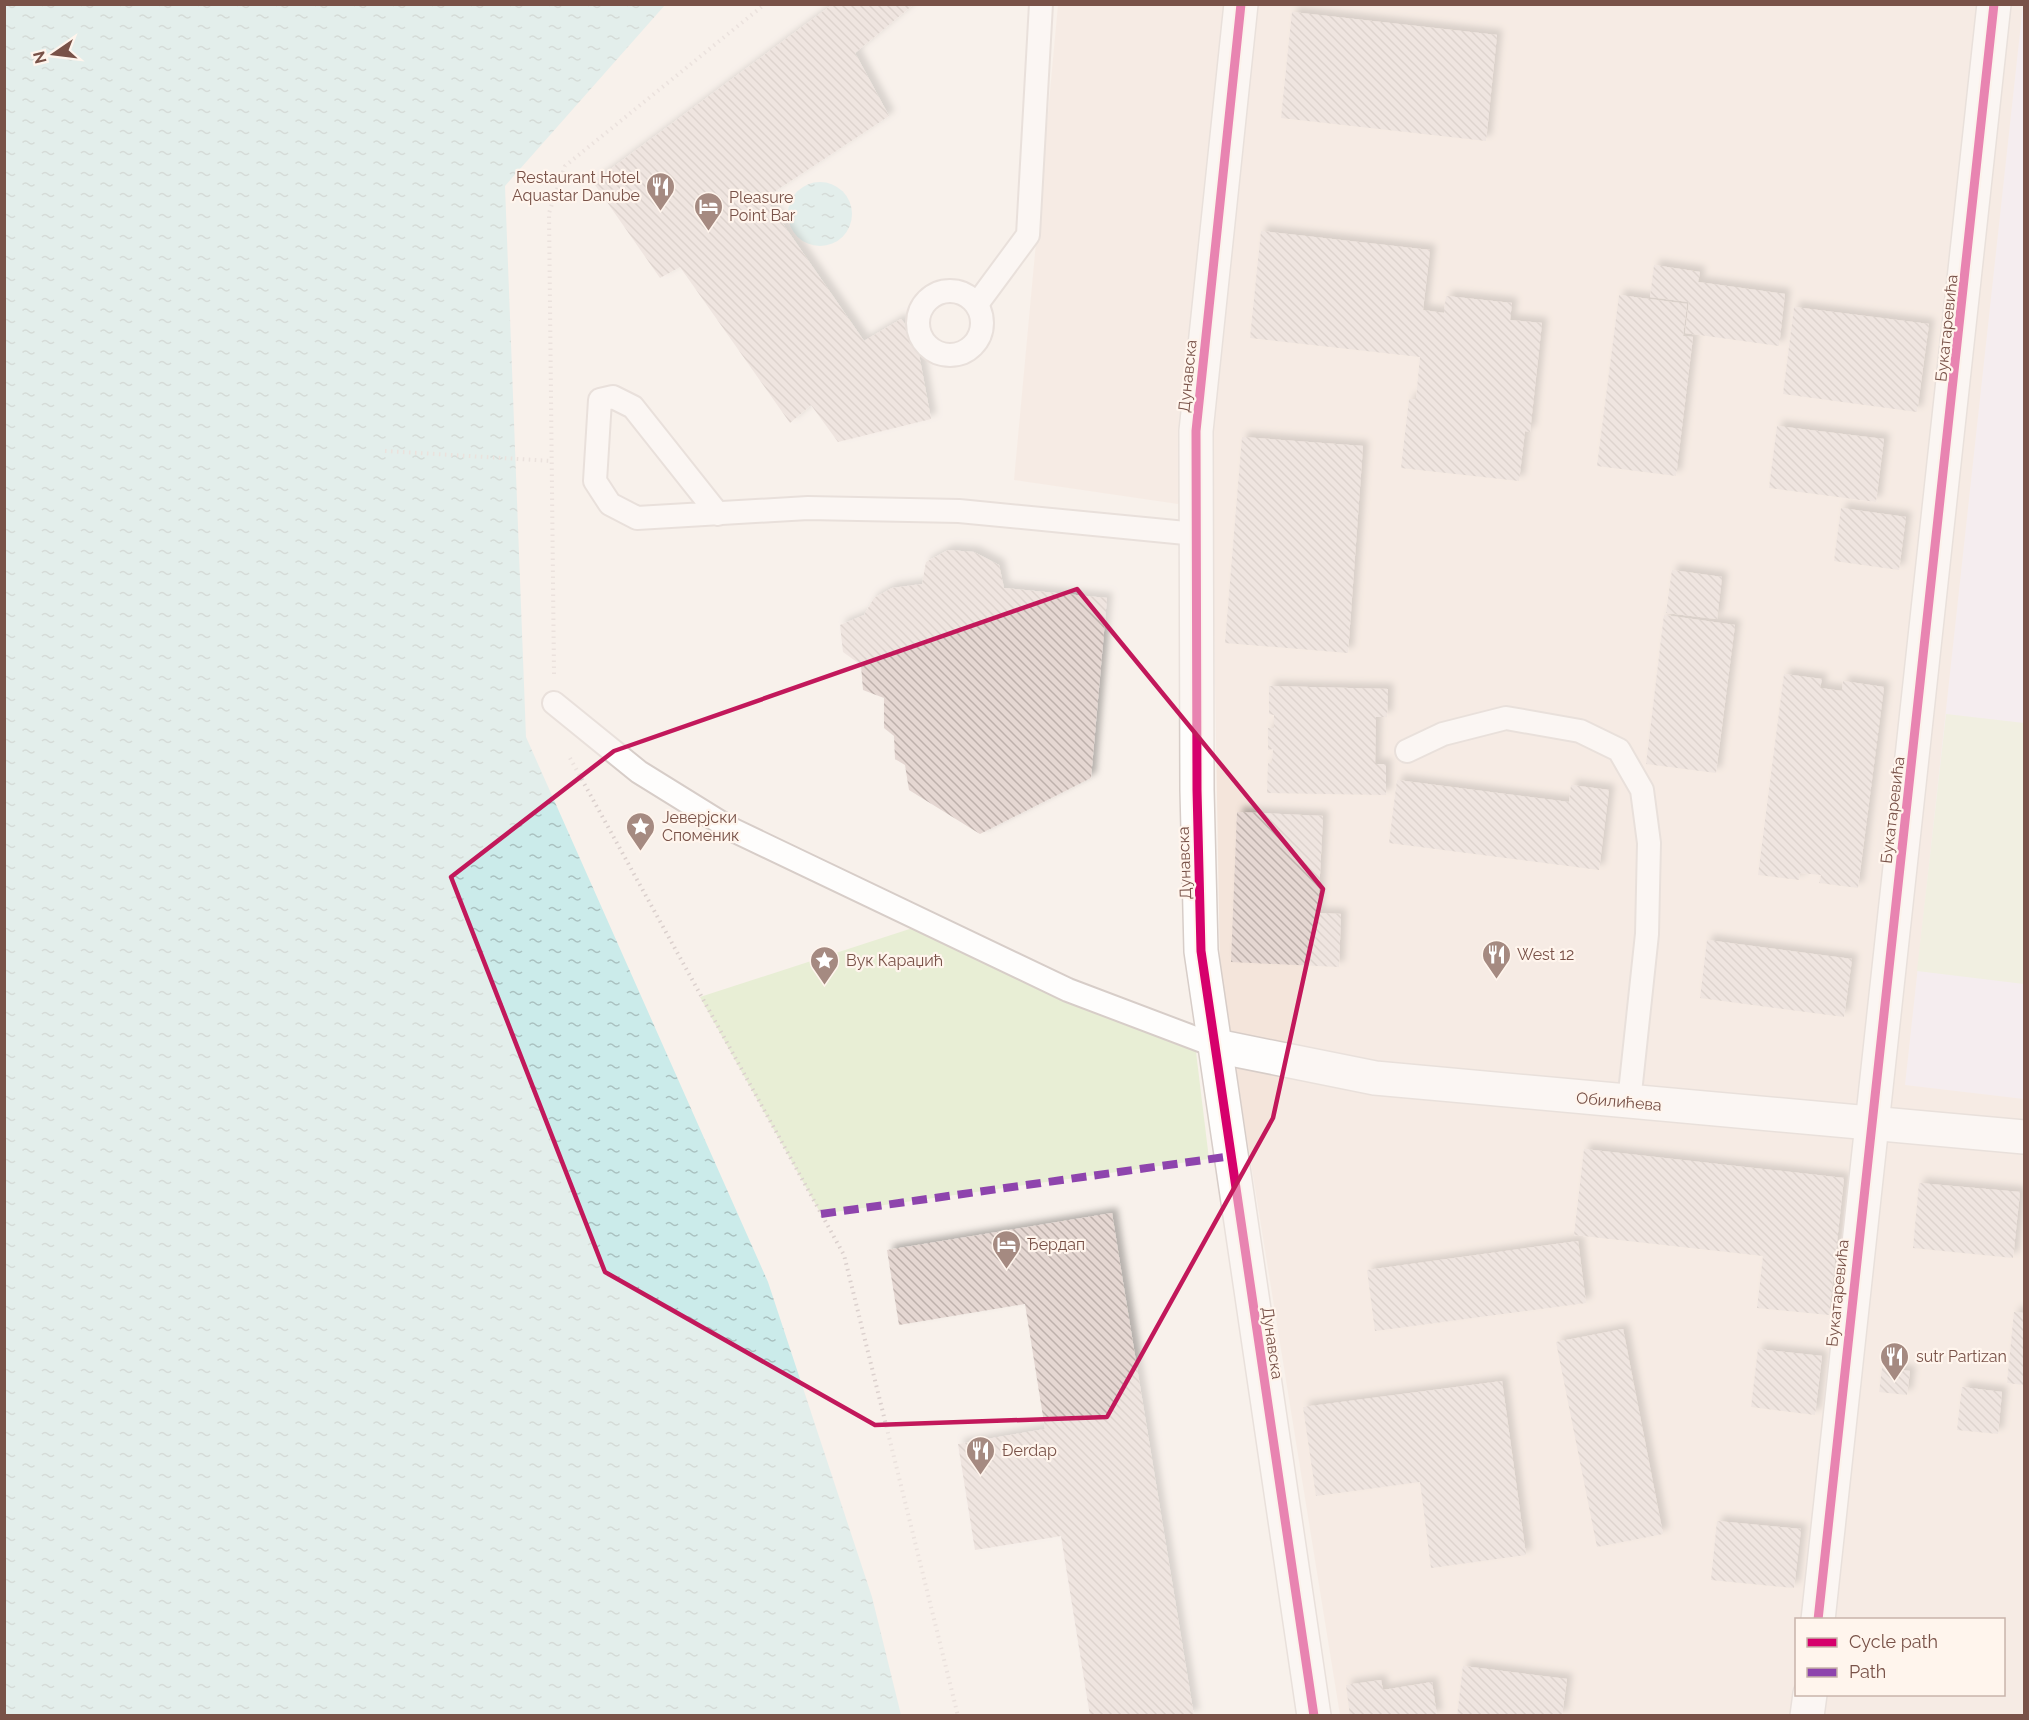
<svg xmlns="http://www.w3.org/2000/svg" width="2029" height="1720" font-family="Raleway,sans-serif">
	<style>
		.residential { fill: #f4e5db; fill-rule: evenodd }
		.education { fill: #f2e9f3 }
		.green { fill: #e8eed5 }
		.water { fill: url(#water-ripples) }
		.building { fill: url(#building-back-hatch); filter: url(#shadow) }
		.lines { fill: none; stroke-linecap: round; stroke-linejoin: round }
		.service-casing { stroke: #d7cdc8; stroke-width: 26 }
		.minor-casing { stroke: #d7cdc8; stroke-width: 36 }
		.path { stroke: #dbd0cd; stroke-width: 4; stroke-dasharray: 1.5 4.5; stroke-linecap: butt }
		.service { stroke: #fefdfc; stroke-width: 22 }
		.minor { stroke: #fefdfc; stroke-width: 33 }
		.quiet { stroke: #8e44ad; stroke-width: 8; stroke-dasharray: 15 8; stroke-linecap: butt }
		.cycleway-casing { stroke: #fff5ed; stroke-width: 13 }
		.cycleway { stroke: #d6006c; stroke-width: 9 }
		.marked { fill: none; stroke: #c2185b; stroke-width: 4.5; stroke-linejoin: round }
		.labels { text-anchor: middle; stroke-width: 4.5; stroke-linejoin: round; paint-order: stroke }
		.poi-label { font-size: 16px; fill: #795248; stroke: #fff5ed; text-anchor: start }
		.street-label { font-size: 16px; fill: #795248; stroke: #fff5ed }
	</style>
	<defs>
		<pattern id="water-ripples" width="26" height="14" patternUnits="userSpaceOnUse" patternTransform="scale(1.5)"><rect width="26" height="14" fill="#cbebea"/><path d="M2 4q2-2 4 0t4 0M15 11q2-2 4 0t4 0" fill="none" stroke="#aac1c0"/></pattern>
		<pattern id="building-back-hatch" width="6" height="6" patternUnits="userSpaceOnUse" patternTransform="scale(1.5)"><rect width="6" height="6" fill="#e5d7d2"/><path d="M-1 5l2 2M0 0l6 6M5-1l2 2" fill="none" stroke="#beb1ac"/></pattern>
		<filter id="shadow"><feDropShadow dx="5.5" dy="-5.5" stdDeviation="3" flood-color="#0004"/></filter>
	</defs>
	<rect width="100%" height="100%" fill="#f8f1eb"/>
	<path class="residential" d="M1058 5H2024V1715H1340L1220 971 1212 509 1014 480ZM1796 1620H2004V1694H1796Z"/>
	<polygon class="education" points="2023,5 2024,5 2024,1099 1905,1085"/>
	<g class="green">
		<polygon points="1946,714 2024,723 2024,984 1917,971"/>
		<polygon points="928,923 1192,1037 1196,1052 1209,1159 821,1214 700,997"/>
	</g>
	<g class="water">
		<polygon points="5,4 665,5 505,186 526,737 768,1282 872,1597 901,1715 5,1715"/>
		<circle cx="820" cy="214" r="32"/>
	</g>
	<g class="building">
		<polygon points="833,4 914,4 855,53 889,116 765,198 864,341 901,319 916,338 931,419 838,442 811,405 790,423 680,267 660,278 593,182"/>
		<polygon points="1292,12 1497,35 1486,141 1281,118"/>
		<polygon points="1261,231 1430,250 1423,310 1444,313 1446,296 1512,303 1510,320 1542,323 1530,432 1525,431 1519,481 1401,468 1409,399 1416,399 1420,357 1250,338"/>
		<polygon points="1654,265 1700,272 1698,282 1785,294 1779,346 1685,333 1689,302 1650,297"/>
		<polygon points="1619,295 1687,304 1683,336 1693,337 1676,476 1597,466"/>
		<polygon points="1794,307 1929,324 1917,412 1783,394"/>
		<polygon points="1777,426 1884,439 1876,502 1769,488"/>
		<polygon points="1242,437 1363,446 1348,653 1225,643"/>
		<polygon points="1841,508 1906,517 1899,570 1834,561"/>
		<polygon points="948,550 974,552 999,565 1004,588 1107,598 1091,778 980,834 909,790 905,765 895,759 894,736 884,728 884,698 863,690 861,665 843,652 840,625 864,615 874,598 892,588 922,584 926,562"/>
		<polygon points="1672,570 1722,577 1717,619 1666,613"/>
		<polygon points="1664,615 1735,625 1716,773 1646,764"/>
		<polygon points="1784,674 1822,679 1820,688 1842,691 1843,681 1884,687 1858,888 1819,883 1821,875 1800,873 1799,880 1758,875"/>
		<polygon points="1269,686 1388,689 1387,717 1376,717 1375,764 1386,764 1386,795 1267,793 1268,763 1272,763 1273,749 1268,750 1268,728 1274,728 1274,715 1269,714"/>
		<polygon points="1397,780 1569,802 1571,785 1609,790 1599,870 1389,843"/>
		<polygon points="1237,812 1323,816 1318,913 1341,914 1339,967 1231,962"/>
		<polygon points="1707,940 1852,959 1844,1017 1700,998"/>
		<polygon points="1584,1149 1844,1178 1829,1315 1757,1308 1763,1256 1574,1235"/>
		<polygon points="1919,1183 2020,1192 2013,1258 1913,1248"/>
		<polygon points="1112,1213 1124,1288 1194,1716 1090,1716 1061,1536 975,1550 958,1444 1045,1429 1025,1304 899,1325 887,1250"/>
		<polygon points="1578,1241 1586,1303 1375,1331 1367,1270"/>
		<polygon points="2014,1312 2024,1313 2024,1385 2007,1383"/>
		<polygon points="1623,1329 1663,1534 1597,1547 1556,1342"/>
		<polygon points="1758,1349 1822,1356 1815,1415 1751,1407"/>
		<polygon points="1882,1368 1910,1371 1907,1395 1879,1392"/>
		<polygon points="1502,1381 1526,1555 1431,1568 1420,1482 1316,1496 1303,1407"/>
		<polygon points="1962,1387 2002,1392 1998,1434 1957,1430"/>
		<polygon points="1717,1521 1801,1529 1794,1588 1711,1580"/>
		<polygon points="1463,1666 1567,1679 1562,1716 1457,1716"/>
		<polygon points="1381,1680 1383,1690 1432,1682 1437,1716 1350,1716 1346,1685"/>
	</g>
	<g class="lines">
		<defs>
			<g id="service">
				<circle cx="950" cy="323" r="32"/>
				<polyline points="977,304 1028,235 1041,4"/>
				<polyline points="718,514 633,407 613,397 600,400 595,481 610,504 637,518 808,508 959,511 1196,534"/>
				<polyline points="554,703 639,772 731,829 1068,990 1216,1046"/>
				<polyline points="1407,751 1443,734 1506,718 1580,731 1619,750 1642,790 1649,843 1647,934 1629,1102"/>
			</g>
			<g id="minor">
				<polyline points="1241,4 1196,431 1197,790 1201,951 1314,1716"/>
				<polyline points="1216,1046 1375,1078 2024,1137"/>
				<path d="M1818 1620C1875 1081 1940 543 1994 4"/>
				<polyline points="1807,1716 1810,1694"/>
			</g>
		</defs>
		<use href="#service" class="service-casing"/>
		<use href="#minor" class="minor-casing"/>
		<g class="path">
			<polyline points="385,451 552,461"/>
			<polyline points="554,674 549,213 565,166 765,4"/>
			<polyline points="570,758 844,1255 958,1716"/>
		</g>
		<use href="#service" class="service"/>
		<use href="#minor" class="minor"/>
		<polyline class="quiet" points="821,1214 1232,1156"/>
		<defs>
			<g id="cycleway">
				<polyline points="1241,4 1196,431 1197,790 1201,951 1314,1716"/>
				<path d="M1818 1620C1875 1081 1940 543 1994 4"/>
			</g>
		</defs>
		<use href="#cycleway" class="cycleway-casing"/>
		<use href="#cycleway" class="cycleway"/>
	</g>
	<path d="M0 0H2029V1720H0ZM1077 589 1323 889 1273 1118 1107 1417 875 1425 605 1272 451 877 614 751Z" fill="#f8f1eb" fill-opacity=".55" fill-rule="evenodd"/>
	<path class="marked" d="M1077 589 1323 889 1273 1118 1107 1417 875 1425 605 1272 451 877 614 751Z"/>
	<defs>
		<symbol id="restaurant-pin" viewBox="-11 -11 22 30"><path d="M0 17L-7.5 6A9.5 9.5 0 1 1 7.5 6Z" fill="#a58a81" stroke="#fff5ed"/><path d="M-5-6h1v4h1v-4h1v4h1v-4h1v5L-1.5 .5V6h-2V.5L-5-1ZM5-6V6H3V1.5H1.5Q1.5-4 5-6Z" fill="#fff"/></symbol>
		<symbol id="hotel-pin" viewBox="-11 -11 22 30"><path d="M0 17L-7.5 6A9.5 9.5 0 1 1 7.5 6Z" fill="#a58a81" stroke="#fff5ed"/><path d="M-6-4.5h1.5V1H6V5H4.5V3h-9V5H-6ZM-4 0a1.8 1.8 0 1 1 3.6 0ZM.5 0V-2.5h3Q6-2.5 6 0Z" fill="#fff"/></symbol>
		<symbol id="sight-pin" viewBox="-11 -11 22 30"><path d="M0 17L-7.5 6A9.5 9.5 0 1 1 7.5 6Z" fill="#a58a81" stroke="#fff5ed"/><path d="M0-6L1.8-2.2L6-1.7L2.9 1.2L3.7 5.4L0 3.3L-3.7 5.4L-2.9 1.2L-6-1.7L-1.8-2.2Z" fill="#fff"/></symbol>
	</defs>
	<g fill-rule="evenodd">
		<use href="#restaurant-pin" x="644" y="170" width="33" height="45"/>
		<use href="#hotel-pin" x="692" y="190" width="33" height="45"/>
		<use href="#sight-pin" x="624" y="810" width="33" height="45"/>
		<use href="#restaurant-pin" x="1480" y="938" width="33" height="45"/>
		<use href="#sight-pin" x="808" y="944" width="33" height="45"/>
		<use href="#hotel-pin" x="990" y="1228" width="33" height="45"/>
		<use href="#restaurant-pin" x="1878" y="1340" width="33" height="45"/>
		<use href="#restaurant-pin" x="964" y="1434" width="33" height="45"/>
	</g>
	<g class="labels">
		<g class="poi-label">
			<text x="640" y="183" text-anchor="end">Restaurant Hotel<tspan x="640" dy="18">Aquastar Danube</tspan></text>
			<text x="729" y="203">Pleasure<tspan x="729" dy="18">Point Bar</tspan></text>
			<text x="662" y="823">Јеверјски<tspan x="662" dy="18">Споменик</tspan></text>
			<text x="1517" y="960">West 12</text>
			<text x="846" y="966">Вук Караџић</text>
			<text x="1027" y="1250">Ђердап</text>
			<text x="1916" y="1362">sutr Partizan</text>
			<text x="1002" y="1456">Đerdap</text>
		</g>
		<g class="street-label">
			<text transform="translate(1946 328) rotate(-84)" y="6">Букатаревића</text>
			<text transform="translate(1187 376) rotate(-84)" y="6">Дунавска</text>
			<text transform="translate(1892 810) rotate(-83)" y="6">Букатаревића</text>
			<text transform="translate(1184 863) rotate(-92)" y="6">Дунавска</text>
			<text transform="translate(1619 1101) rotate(5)" y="6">Обилићева</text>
			<text transform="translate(1837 1293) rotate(-84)" y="6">Букатаревића</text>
			<text transform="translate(1273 1343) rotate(82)" y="6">Дунавска</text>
		</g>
	</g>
	<rect width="2029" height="1720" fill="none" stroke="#795248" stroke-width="12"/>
	<rect x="1795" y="1618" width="210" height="78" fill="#fff5ed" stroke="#c9b4ab" stroke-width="1.5"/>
	<rect x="1807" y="1638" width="30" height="9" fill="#d6006c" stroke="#c9b4ab" stroke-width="1.5"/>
	<text x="1849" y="1648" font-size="18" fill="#795248">Cycle path</text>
	<rect x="1807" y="1668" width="30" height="9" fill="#8e44ad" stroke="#c9b4ab" stroke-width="1.5"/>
	<text x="1849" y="1678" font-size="18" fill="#795248">Path</text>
	<g transform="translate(54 54) rotate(256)" stroke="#fff5ed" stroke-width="4.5" paint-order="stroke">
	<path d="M0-4.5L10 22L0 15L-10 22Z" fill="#795248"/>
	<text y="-9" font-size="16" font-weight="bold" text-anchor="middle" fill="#795248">N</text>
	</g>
</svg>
